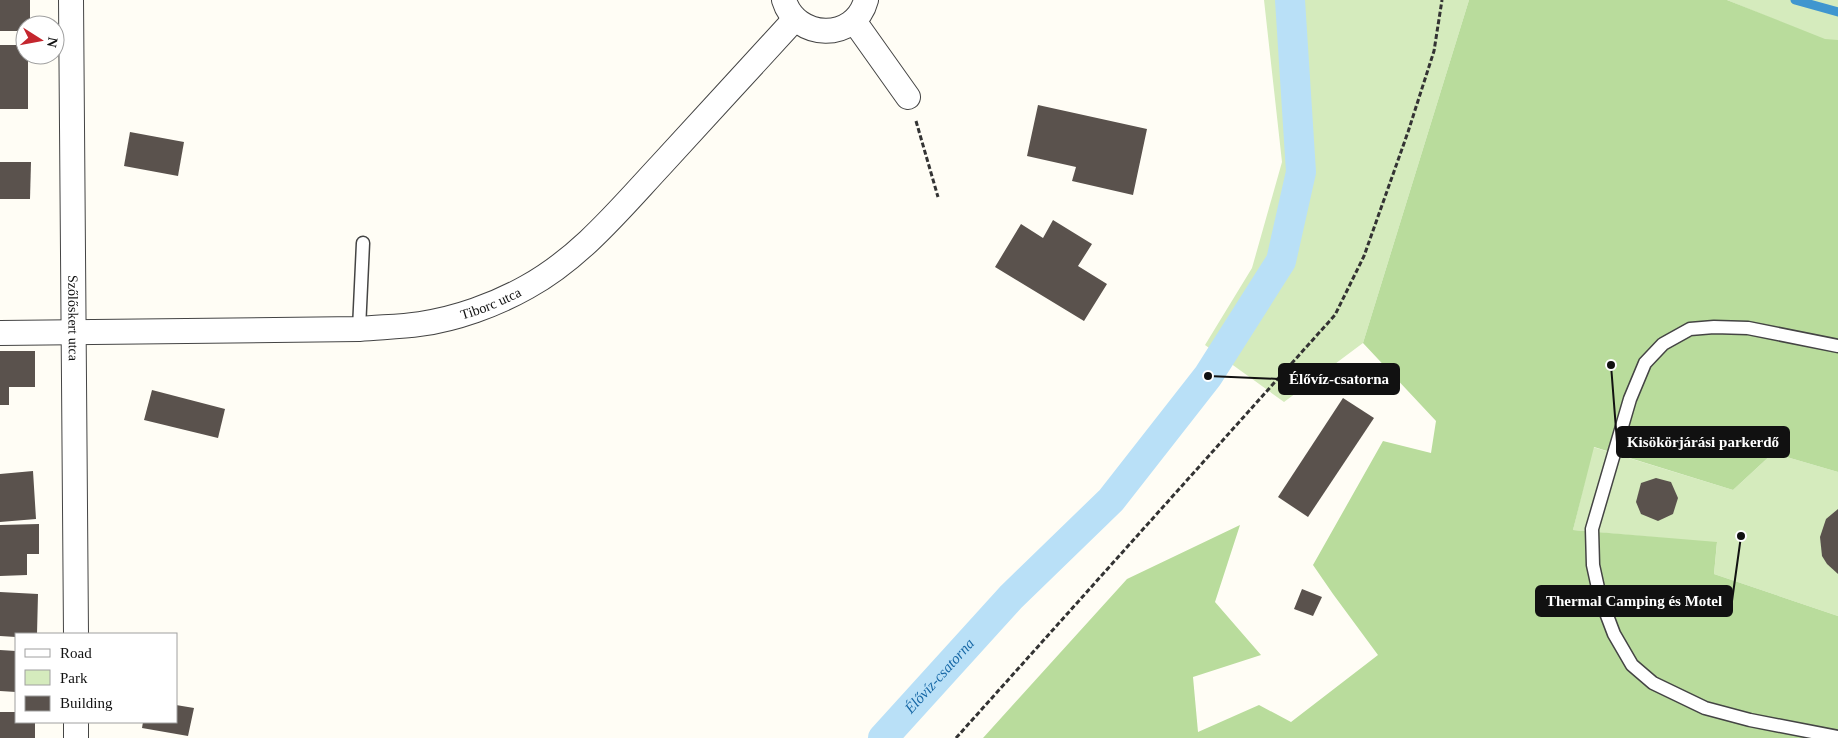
<svg xmlns="http://www.w3.org/2000/svg" width="1838" height="738" font-family="'Times New Roman',serif">
	<style>
		.green { fill: #d5ebbd }
		.forest { fill: #b9dc9c }
		.lines { fill: none; stroke-linecap: round; stroke-linejoin: round }
		.stream { stroke: #3f96cf; stroke-width: 9 }
		.canal { stroke: #b9e0f7; stroke-width: 30 }
		.building { fill: #5a524d }
		.lane-casing { stroke: #444; stroke-width: 15 }
		.street-casing { stroke: #444; stroke-width: 26 }
		.path { stroke: #333; stroke-width: 3; stroke-dasharray: 5 2.5; stroke-linecap: butt }
		.lane { stroke: #fff; stroke-width: 12 }
		.street { stroke: #fff; stroke-width: 24 }
		.labels { text-anchor: middle; stroke-width: 5; stroke-linejoin: round; paint-order: stroke }
		.street-label { font-size: 14px; fill: #111; stroke: #fff }
		.water-label { font-size: 15px; font-style: italic; fill: #1768a6; stroke: #fff }
		.leader { fill: none; stroke: #111; stroke-width: 2 }
		.callout-dot { fill: #111; stroke: #fff; stroke-width: 2 }
		.callout { fill: #111; stroke: #111; stroke-width: 2 }
		.callout-label { font-size: 15px; text-anchor: middle; font-weight: bold; fill: #fff }
	</style>
	<rect width="100%" height="100%" fill="#fffdf5"/>
	<g class="green">
		<polygon points="1264,0 1469,0 1363,343 1284,402 1205,345 1252,268 1282,162"/>
		<polygon points="1727,0 1838,0 1838,40 1825,40"/>
		<polygon points="1593,447 1733,490 1773,453 1838,472 1838,616 1714,574 1717,543 1573,530"/>
	</g>
	<polygon class="forest" points="1469,0 1727,0 1825,39 1838,40 1838,472 1773,453 1733,490 1594,447 1573,530 1717,542 1714,574 1838,616 1838,738 983,738 1127,579 1240,525 1215,602 1261,655 1193,677 1198,732 1259,705 1291,722 1378,655 1333,594 1313,565 1383,441 1431,453 1436,421 1363,343"/>
	<g class="lines">
		<polyline class="stream" points="1795,0 1838,12"/>
		<path class="canal" id="s1" d="M883 738 1011 597 1111 500 1208 376 1281 261 1301 172 1290 0"/>
	</g>
	<g class="building">
		<polygon points="0,0 30,0 30,25 25,25 25,31 0,31"/>
		<polygon points="0,45 25,45 25,55 28,55 28,109 0,109"/>
		<polygon points="1038,105 1147,129 1133,195 1072,181 1076,167 1027,156"/>
		<polygon points="130,132 184,142 178,176 124,166"/>
		<polygon points="0,162 31,162 30,199 0,199"/>
		<polygon points="1053,220 1092,244 1078,266 1107,284 1084,321 995,267 1021,224 1043,238"/>
		<polygon points="0,351 35,351 35,387 9,387 9,405 0,405"/>
		<polygon points="152,390 225,409 218,438 144,420"/>
		<polygon points="1343,398 1374,418 1308,517 1278,497"/>
		<polygon points="33,471 36,519 0,522 0,474"/>
		<polygon points="1656,478 1671,482 1678,498 1673,514 1658,521 1641,514 1636,502 1641,483"/>
		<polygon points="1838,509 1838,574 1827,564 1822,556 1820,537 1826,519"/>
		<polygon points="39,524 39,554 27,554 27,575 0,576 0,525"/>
		<polygon points="1302,589 1322,597 1313,616 1294,609"/>
		<polygon points="0,592 38,594 37,634 16,634 16,637 0,636"/>
		<polygon points="0,650 16,651 16,692 0,691"/>
		<polygon points="176,705 194,708 188,736 142,728 143,722 176,722"/>
		<polygon points="0,712 16,712 16,722 35,722 35,738 0,738"/>
	</g>
	<g class="lines">
		<defs>
			<g id="lane">
				<polyline points="359,329 363,243"/>
				<polyline points="1838,346 1748,328 1714,327 1690,329 1663,344 1645,363 1630,399 1592,529 1593,565 1600,597 1614,634 1632,665 1653,683 1705,708 1750,720 1838,737"/>
			</g>
			<g id="street">
				<path id="s2" d="M71 0 76 634"/>
				<path d="M784 0C796 40 855 42 866 0"/>
				<polyline points="854,21 908,97"/>
				<path id="s3" d="M0 333 359 329C379 327 400 327 420 324 456 319 495 305 527 287 580 258 620 209 661 165 705 117 750 68 794 20"/>
				<polyline points="76,722 76,738"/>
			</g>
		</defs>
		<use href="#lane" class="lane-casing"/>
		<use href="#street" class="street-casing"/>
		<g class="path">
			<polyline points="916,121 938,197"/>
			<polyline points="956,738 1335,315 1364,256 1408,132 1434,51 1442,0"/>
		</g>
		<use href="#lane" class="lane"/>
		<use href="#street" class="street"/>
	</g>
	<g class="labels">
		<g class="street-label">
			<text dy="5" stroke="none"><textPath href="#s3" startOffset="494">Tiborc utca</textPath></text>
			<text dy="5" stroke="none"><textPath href="#s2" startOffset="318">Szőlőskert utca</textPath></text>
		</g>
		<g class="water-label">
			<text dy="5" stroke="none"><textPath href="#s1" startOffset="84">Élővíz-csatorna</textPath></text>
		</g>
	</g>
	<path class="leader" d="M1208 376L1279 379M1611 365L1617 442M1741 536L1732 601"/>
	<g class="callout-dot">
		<circle cx="1208" cy="376" r="5"/>
		<circle cx="1611" cy="365" r="5"/>
		<circle cx="1741" cy="536" r="5"/>
	</g>
	<g class="callout">
		<rect x="1279" y="364" width="120" height="30" rx="5"/>
		<rect x="1617" y="427" width="172" height="30" rx="5"/>
		<rect x="1536" y="586" width="196" height="30" rx="5"/>
	</g>
	<g class="callout-label">
		<text x="1339" y="384">Élővíz-csatorna</text>
		<text x="1703" y="447">Kisökörjárási parkerdő</text>
		<text x="1634" y="606">Thermal Camping és Motel</text>
	</g>
	<rect x="15" y="633" width="162" height="90" fill="#ffffff" stroke="#a0a0a0"/>
	<rect x="25" y="649" width="25" height="8" fill="#ffffff" stroke="#a0a0a0"/>
	<text x="60" y="658" font-size="15" fill="#111111">Road</text>
	<rect x="25" y="670" width="25" height="15" fill="#d5ebbd" stroke="#a0a0a0"/>
	<text x="60" y="683" font-size="15" fill="#111111">Park</text>
	<rect x="25" y="696" width="25" height="15" fill="#5a524d" stroke="#a0a0a0"/>
	<text x="60" y="708" font-size="15" fill="#111111">Building</text>
	<g transform="translate(40 40) rotate(101)"><circle r="24" fill="#ffffff" stroke="#a0a0a0"/>
	<path d="M0-4L9 19L0 12L-9 19Z" fill="#c4262e"/>
	<text y="-8" font-size="14" font-weight="bold" text-anchor="middle" fill="#111111">N</text>
	</g>
</svg>
